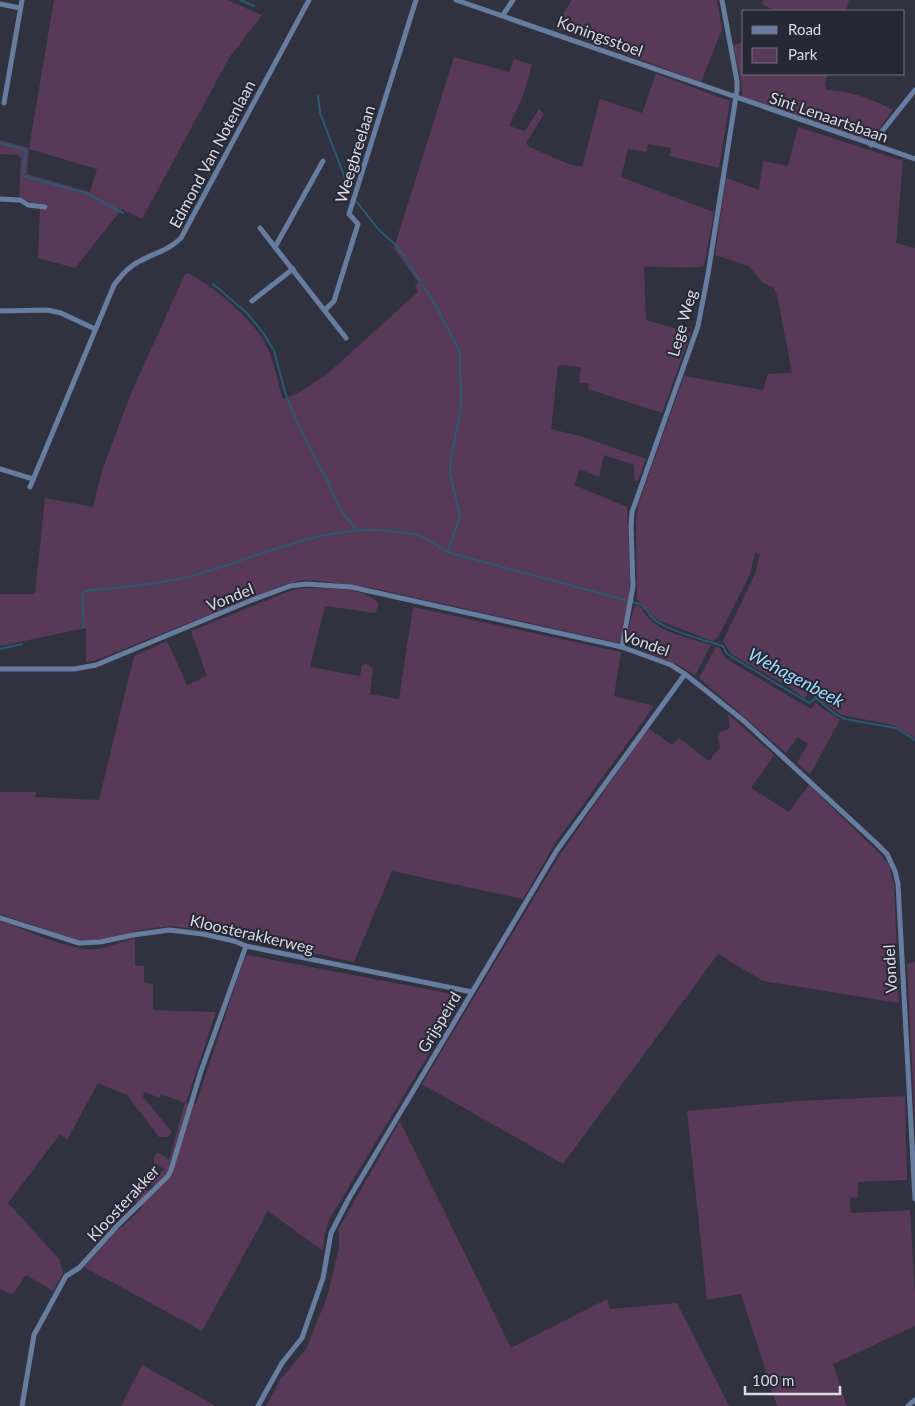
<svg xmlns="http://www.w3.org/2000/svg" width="915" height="1406" font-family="Lato,sans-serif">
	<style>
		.green { fill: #583957; fill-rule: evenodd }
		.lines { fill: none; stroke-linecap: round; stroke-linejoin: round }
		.stream { stroke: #285a75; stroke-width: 2 }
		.minor { stroke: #677d9f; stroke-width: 5 }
		.labels { text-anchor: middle; stroke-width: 4; stroke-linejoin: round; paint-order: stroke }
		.street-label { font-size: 16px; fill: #dadbe4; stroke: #272835 }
		.water-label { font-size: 18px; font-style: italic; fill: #9edaff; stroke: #272835 }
	</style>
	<rect width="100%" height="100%" fill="#313240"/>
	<g class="green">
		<path d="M54 0H227L262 15 229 58 142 219 122 209 75 268 38 258 40 209H46L47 204 33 203 19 197 21 158 18 155 0 154V140L29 148ZM29 149 97 169 90 192 27 174Z"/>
		<polygon points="572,0 717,0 722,29 701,82 554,28"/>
		<polygon points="763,0 849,0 846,11 776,11 762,4"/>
		<path d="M744 42V74H828L825 83 827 90C851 91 872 99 893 110L870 141 742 97 741 81 733 45Z"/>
		<path d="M454 57 509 72 514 59 532 65 522 99 509 126 525 131 539 109 544 114 526 143 529 147 569 164 582 167 600 99 642 113 656 74 730 101 719 168 669 156 671 148 648 144 646 152 628 149 621 177 714 212 704 266C683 270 664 265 644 267L646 320 691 333 662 413 588 389 589 383H579L581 367 558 365 551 429 580 436 646 459 638 480 634 481V465L604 455 599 477 580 469 574 485 627 507 630 574 629 598 621 639 619 643 372 588 321 581 304 580 283 585 94 661 86 662V628L0 646V594H35L45 498 93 507 102 471 129 398 185 274 188 273C217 289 258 322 270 354 276 369 278 385 283 399L296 394 325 376 418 292 415 285 418 282 394 248Z"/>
		<polygon points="798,127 903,161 896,243 915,248 915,738 893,725 842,715 808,692 805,699 790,688 731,654 723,641 755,574 760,554 755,553 750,574 718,637 713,641 660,621 654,617 637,599 636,522 638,505 684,376 763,390 768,374 792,373 777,295 774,288 763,283 749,266 715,255 726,178 759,190 763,161 788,166"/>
		<path d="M302 588C322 589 367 586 379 604L375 613 325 606 310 667 360 676 362 665 366 664 373 668 370 694 399 699 413 607 621 652 614 696 654 706 556 842 523 899 392 871 354 962 212 931 171 926 146 929 93 941 78 940 0 914V792H36L35 797 99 800 134 656 167 641 187 685 207 676 191 631 290 591Z"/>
		<path d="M636 605 641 607C652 632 687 637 711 645L695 675 680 666 632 646C624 635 631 617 636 605Z"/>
		<polygon points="716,647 720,648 725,658 811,709 815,703 840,720 810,774 797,763 808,744 798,737 786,753 699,678"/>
		<polygon points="728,714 774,755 751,788 789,812 809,785 881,855 889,865 894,884 899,1003 763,981 718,954 563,1164 422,1084 559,856 648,728 672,745 679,738 709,761 720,747 718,738 720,732 730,728"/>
		<path d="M0 921C27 930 56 945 85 949 101 951 120 942 135 938V966H144V983L153 984V1010L216 1012 186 1103 196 1104 244 959 248 955 458 995 462 999 330 1218 325 1233 323 1251 268 1211 202 1331 84 1267 118 1229 123 1226 142 1208 134 1199 146 1188 149 1191 154 1187 151 1183 164 1169 154 1163V1156L158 1152 169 1160 185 1103 161 1094 160 1098 144 1092 143 1097 172 1132 167 1137H159L127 1095 98 1083 67 1140 60 1134 8 1203 60 1260 63 1274 53 1291 26 1275 12 1295 0 1289Z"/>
		<polygon points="915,962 915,1124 907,964"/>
		<polygon points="905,1096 907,1180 858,1182 858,1197 850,1198 851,1213 910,1210 915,1292 915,1326 833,1364 847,1406 777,1406 741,1294 707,1300 687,1111 798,1101"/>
		<polygon points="400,1121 511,1348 607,1299 610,1309 677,1303 729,1406 266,1406 280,1380 306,1349 327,1297 339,1248 339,1228"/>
		<polygon points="142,1365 216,1406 121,1406"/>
	</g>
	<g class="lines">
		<g class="stream">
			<polyline points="240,0 254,6"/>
			<polyline points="318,96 320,113 350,191"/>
			<polyline points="0,143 26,150 23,176 86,193 123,213"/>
			<polyline points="356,201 379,230 397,246 432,299 460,352 461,407 451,459 450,473 460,517 447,552"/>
			<polyline points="213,284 247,313 264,334 274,351 285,392 297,423 327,480 341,511 357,530"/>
			<path d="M84 627 82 594 86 591C119 587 155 585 188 577 258 559 324 521 399 532 405 533 415 533 421 536 430 540 439 547 447 552L640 604C647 608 650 618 659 623 678 634 702 639 723 646L727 654 809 703 816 698 835 714 845 719 896 728 915 740"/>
			<polyline points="0,649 22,644"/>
		</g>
		<g class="minor">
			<polyline points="456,0 915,159"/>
			<polyline points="0,4 20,8"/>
			<polyline points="503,15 513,0"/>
			<polyline points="4,103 22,0"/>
			<polyline points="871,145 915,90"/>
			<polyline points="0,199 20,200 28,205 45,207"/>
			<polyline points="260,228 346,338"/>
			<polyline points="275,247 323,161"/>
			<polyline points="252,301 293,269"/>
			<polyline points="325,310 334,301 358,224 349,214 416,0"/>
			<polyline points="0,311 47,310 61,313 95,329"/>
			<polyline points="0,469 33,479"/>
			<path d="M30 487 114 285C121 276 129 266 140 261 156 252 168 251 181 238L309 0"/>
			<polyline points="622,647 633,586 631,527 632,512 698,326 708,274 737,90 737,81 722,0"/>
			<polyline points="0,669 74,669 96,665 252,600 290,586 306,584 351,587 622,647 671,665 685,674 744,721 876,843 887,854 895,871 898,884 915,1199"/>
			<polyline points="0,918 79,943 100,942 133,935 169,930 203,934 234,941 246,946 472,992"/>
			<polyline points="22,1406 34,1335 66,1276 79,1268 117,1226 168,1176 171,1170 201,1071 246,946"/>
			<polyline points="258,1406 282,1363 302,1338 323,1278 331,1233 348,1200 557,850 685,674"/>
			<polyline points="908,1406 915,1400"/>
		</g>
	</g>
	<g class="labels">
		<g class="street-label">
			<text transform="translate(600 36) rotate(20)" y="6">Koningsstoel</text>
			<text transform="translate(829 117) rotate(19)" y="6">Sint Lenaartsbaan</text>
			<text transform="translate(212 154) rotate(-62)" y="6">Edmond Van Notenlaan</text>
			<text transform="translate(355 154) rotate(-73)" y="6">Weegbreelaan</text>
			<text transform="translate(682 323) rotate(-74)" y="6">Lege Weg</text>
			<text transform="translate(230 597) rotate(-22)" y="6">Vondel</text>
			<text transform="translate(646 643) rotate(19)" y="6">Vondel</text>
			<text transform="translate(252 934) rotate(13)" y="6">Kloosterakkerweg</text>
			<text transform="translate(890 969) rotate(-93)" y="6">Vondel</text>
			<text transform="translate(439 1022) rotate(-59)" y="6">Grijspeird</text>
			<text transform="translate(123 1203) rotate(-47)" y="6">Kloosterakker</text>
		</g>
		<g class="water-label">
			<text transform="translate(796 678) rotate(28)" y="6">Wehagenbeek</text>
		</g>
	</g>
	<rect x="742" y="10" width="162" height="65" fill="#272835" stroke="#6f707b"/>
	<rect x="752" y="26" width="25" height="8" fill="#677d9f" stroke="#6f707b"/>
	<text x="788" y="35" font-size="15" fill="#dadbe4">Road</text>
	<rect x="752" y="48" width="25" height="15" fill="#583957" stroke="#6f707b"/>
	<text x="788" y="60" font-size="15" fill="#dadbe4">Park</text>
	<path d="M745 1386v8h95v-8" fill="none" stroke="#dadbe4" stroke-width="2.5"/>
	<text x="752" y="1386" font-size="15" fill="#dadbe4" stroke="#272835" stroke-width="4" paint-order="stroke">100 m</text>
</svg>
